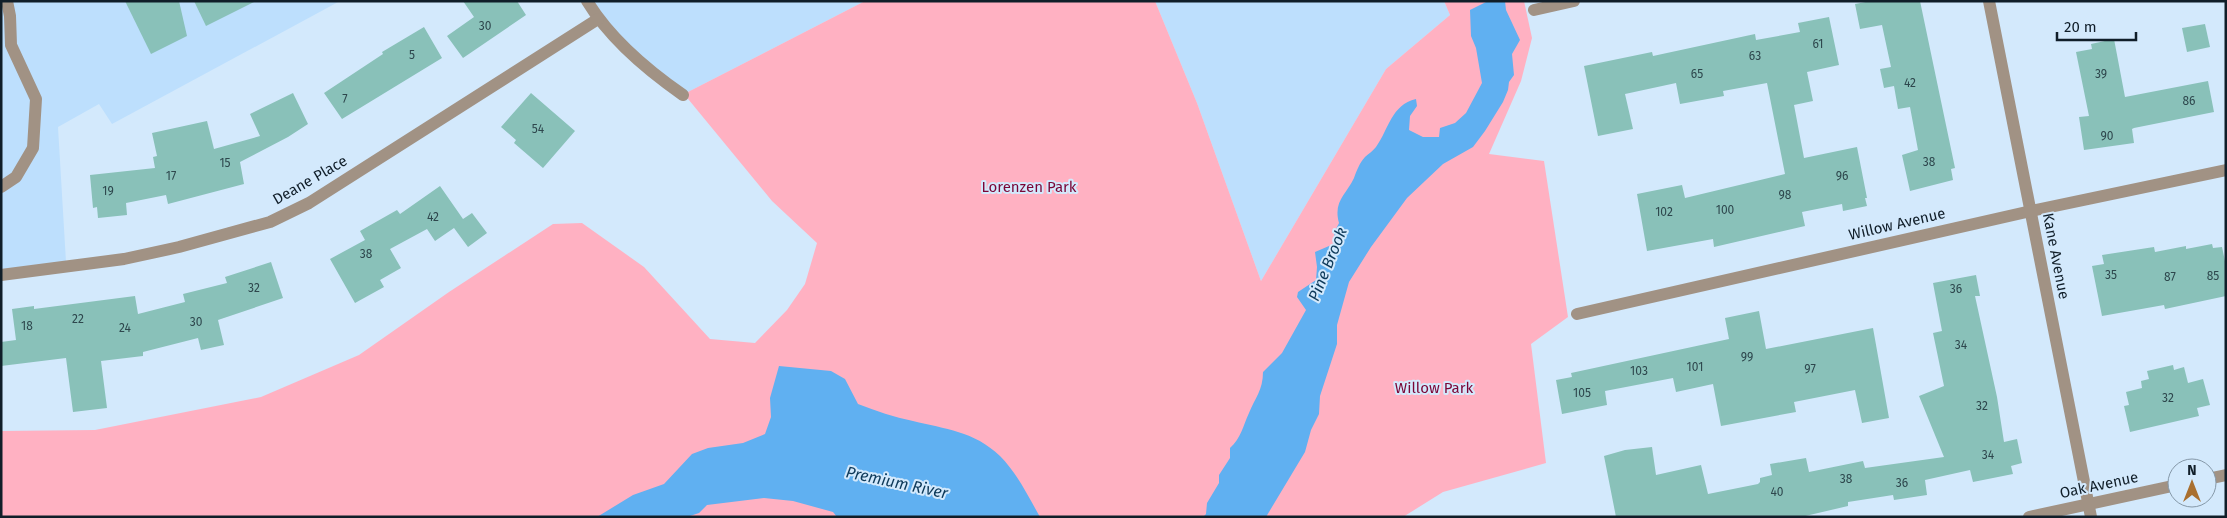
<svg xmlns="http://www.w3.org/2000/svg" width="2227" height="518" font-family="'Fira Sans',sans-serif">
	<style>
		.built { fill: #bddffd }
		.green { fill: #ffb1c2 }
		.water { fill: #60b0f1 }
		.building { fill: #89c1b9 }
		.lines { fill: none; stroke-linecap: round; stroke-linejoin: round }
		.minor { stroke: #a19284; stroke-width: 12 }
		.labels { text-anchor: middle; stroke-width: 4; stroke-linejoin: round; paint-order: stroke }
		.number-label { font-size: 12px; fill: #2e474d }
		.street-label { font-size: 15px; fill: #101e29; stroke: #d3e9fc }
		.park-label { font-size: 15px; fill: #7a0536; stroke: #d3e9fc }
		.water-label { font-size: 16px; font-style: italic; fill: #0d3959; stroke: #d3e9fc }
	</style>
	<rect width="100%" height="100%" fill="#d3e9fc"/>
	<g class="built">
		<polygon points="1,1 340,1 112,124 99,104 58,127 66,262 1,270"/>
		<polygon points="591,1 865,1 684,94 621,40"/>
		<polygon points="1155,1 1444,1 1450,15 1386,69 1261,281 1197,103"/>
	</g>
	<polygon class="green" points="865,1 1155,1 1197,103 1261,281 1386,69 1450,15 1444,1 1524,1 1532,38 1521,81 1489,154 1544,161 1568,317 1531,344 1546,463 1443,492 1403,517 1,517 1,431 95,430 261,397 359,355 449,292 553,224 582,223 644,267 710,339 755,343 787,310 805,284 817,243 772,201 684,94"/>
	<g class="water">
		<path d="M1488 1H1505L1506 10 1520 40 1512 54 1514 75 1509 82 1508 90 1503 102 1485 131 1473 147 1443 164 1407 198 1371 247 1349 282 1337 325V344L1320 396 1319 414 1311 430 1305 452 1266 517H1203L1206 514 1207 503 1219 483V475L1230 458V448C1241 438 1243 426 1249 413 1255 398 1263 390 1263 372L1282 353 1306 310 1297 297 1298 292 1316 280 1317 267 1315 252 1336 243 1334 233 1339 223C1333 201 1346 195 1354 178 1357 170 1359 164 1365 157 1368 154 1373 151 1376 147 1389 129 1391 105 1416 99L1417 106 1410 116 1409 130 1423 137H1439L1440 128 1455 123 1466 113 1482 83 1476 48 1471 36 1470 10Z"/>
		<path d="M779 366 831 371 845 379 858 404C876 411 894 417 913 421 945 429 974 431 1000 456 1017 473 1028 496 1040 517H837L833 512 793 501 764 498 707 505 699 513 687 517H597L633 495 664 484 692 454 708 448 743 443 765 434 771 417 770 398Z"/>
	</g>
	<g class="building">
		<polygon points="125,1 179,1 187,36 151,54"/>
		<polygon points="194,1 256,1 206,26"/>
		<polygon points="463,1 517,1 526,15 463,58 447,36 474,17"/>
		<polygon points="1871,1 1920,1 1955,168 1951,169 1953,180 1910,191 1902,155 1918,150 1910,107 1898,109 1894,86 1884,88 1880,69 1891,67 1882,25 1860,29 1855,4"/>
		<polygon points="1829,17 1839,65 1807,72 1813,101 1794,105 1804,158 1857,147 1867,198 1865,198 1867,206 1843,211 1842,204 1802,212 1805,226 1714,247 1713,239 1647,251 1637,194 1682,185 1685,198 1785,174 1767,83 1723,91 1724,96 1680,104 1676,83 1625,94 1633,129 1598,136 1584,66 1652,52 1653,56 1755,34 1756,40 1800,32 1798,23"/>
		<polygon points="2205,24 2210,47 2187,52 2182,28"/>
		<polygon points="424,27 442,58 342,119 324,93 383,54 382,52"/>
		<polygon points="2114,39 2125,97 2208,81 2214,112 2134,128 2132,129 2134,143 2084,150 2079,117 2089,116 2076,52 2092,49 2091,44"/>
		<polygon points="293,93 308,124 288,137 240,162 244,184 168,204 166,195 126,203 127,215 98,218 97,207 93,208 90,175 155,168 153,157 157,156 152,133 207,121 214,149 260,136 250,114"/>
		<polygon points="531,93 575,131 543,168 514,143 516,140 501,127"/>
		<polygon points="440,186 463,219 472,213 487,233 468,247 454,228 435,241 427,229 390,249 401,268 380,280 384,287 355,303 330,259 365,240 360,231 397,210 400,214"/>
		<polygon points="2212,244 2213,248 2222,247 2226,266 2226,296 2165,309 2164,305 2102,316 2092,266 2104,264 2102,255 2154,247 2155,252 2186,246 2186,249"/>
		<polygon points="271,262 283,298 218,320 224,345 201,350 198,338 143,352 143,356 101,361 107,408 73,412 66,358 1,366 1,342 16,340 12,309 34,306 34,309 135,296 138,314 185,302 183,294 227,283 225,277"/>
		<polygon points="1976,275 1980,296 1975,296 1997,397 2004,442 2017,439 2022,463 2011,466 2013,474 1973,482 1970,470 1925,480 1927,495 1894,500 1893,495 1848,502 1848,506 1801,517 1616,517 1604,456 1625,450 1652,447 1656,475 1701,465 1708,494 1758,484 1760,482 1760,478 1772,475 1770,464 1806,458 1809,472 1863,461 1865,468 1944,457 1919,396 1944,386 1933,333 1942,331 1933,283"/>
		<polygon points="1759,311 1766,349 1873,328 1889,418 1862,423 1855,390 1794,402 1796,412 1721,426 1713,384 1676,392 1673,378 1605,391 1607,405 1562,414 1556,380 1572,377 1571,373 1729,339 1725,318"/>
		<polygon points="2173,365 2174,370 2184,367 2188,383 2203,379 2210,405 2197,408 2199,416 2130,432 2124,406 2129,405 2126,392 2142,388 2141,381 2149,379 2147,371"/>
	</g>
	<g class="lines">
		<g class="minor">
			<path d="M587 1C610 39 647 70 683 95"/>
			<polyline points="1989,1 2091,517"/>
			<polyline points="1534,10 1574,1"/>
			<polyline points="1,187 16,177 33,148 36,99 11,45 10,16 7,1"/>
			<polyline points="1,275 124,259 179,247 270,222 309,203 598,19"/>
			<polyline points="1577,314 2031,211 2226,170"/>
			<polyline points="2207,479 2226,475"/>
			<polyline points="2029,517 2177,485"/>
		</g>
	</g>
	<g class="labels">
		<g class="number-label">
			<text x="485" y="30">30</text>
			<text x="1818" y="48">61</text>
			<text x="412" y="59">5</text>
			<text x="1755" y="60">63</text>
			<text x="1697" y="78">65</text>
			<text x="2101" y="78">39</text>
			<text x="1910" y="87">42</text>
			<text x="345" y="103">7</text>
			<text x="2189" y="105">86</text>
			<text x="538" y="133">54</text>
			<text x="2107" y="140">90</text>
			<text x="1929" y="166">38</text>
			<text x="225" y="167">15</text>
			<text x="171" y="180">17</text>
			<text x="1842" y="180">96</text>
			<text x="108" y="195">19</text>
			<text x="1785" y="199">98</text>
			<text x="1725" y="214">100</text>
			<text x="1664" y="216">102</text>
			<text x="433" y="221">42</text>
			<text x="366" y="258">38</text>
			<text x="2111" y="279">35</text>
			<text x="2213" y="280">85</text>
			<text x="2170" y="281">87</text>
			<text x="254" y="292">32</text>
			<text x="1956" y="293">36</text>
			<text x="78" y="323">22</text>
			<text x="196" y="326">30</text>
			<text x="27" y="330">18</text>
			<text x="125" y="332">24</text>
			<text x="1961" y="349">34</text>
			<text x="1747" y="361">99</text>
			<text x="1695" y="371">101</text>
			<text x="1810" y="373">97</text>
			<text x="1639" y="375">103</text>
			<text x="1582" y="397">105</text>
			<text x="2168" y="402">32</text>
			<text x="1982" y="410">32</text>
			<text x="1988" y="459">34</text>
			<text x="1846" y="483">38</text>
			<text x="1902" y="487">36</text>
			<text x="1777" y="496">40</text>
		</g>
		<g class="street-label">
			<text transform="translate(310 180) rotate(-30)" y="5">Deane Place</text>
			<text transform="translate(1897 224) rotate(-13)" y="5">Willow Avenue</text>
			<text transform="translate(2056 256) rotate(79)" y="5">Kane Avenue</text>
			<text transform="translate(2099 485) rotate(-12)" y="5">Oak Avenue</text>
		</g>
		<g class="park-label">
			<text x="1029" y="192">Lorenzen Park</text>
			<text x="1434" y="393">Willow Park</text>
		</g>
		<g class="water-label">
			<text transform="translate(1327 264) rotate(-68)" y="6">Pine Brook</text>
			<text transform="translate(897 482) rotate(12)" y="6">Premium River</text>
		</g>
	</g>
	<rect width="2227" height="518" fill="none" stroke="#101e29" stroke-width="5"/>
	<g transform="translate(2192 483)"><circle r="24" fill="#d3e9fc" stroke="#8598a8"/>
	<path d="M0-4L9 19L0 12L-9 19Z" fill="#a96f2f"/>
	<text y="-8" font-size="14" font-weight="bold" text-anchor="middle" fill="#101e29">N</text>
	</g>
	<path d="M2057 32v8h79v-8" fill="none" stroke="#101e29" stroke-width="2.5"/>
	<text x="2064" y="32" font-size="15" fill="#101e29" stroke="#d3e9fc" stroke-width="4" paint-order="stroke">20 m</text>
</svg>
